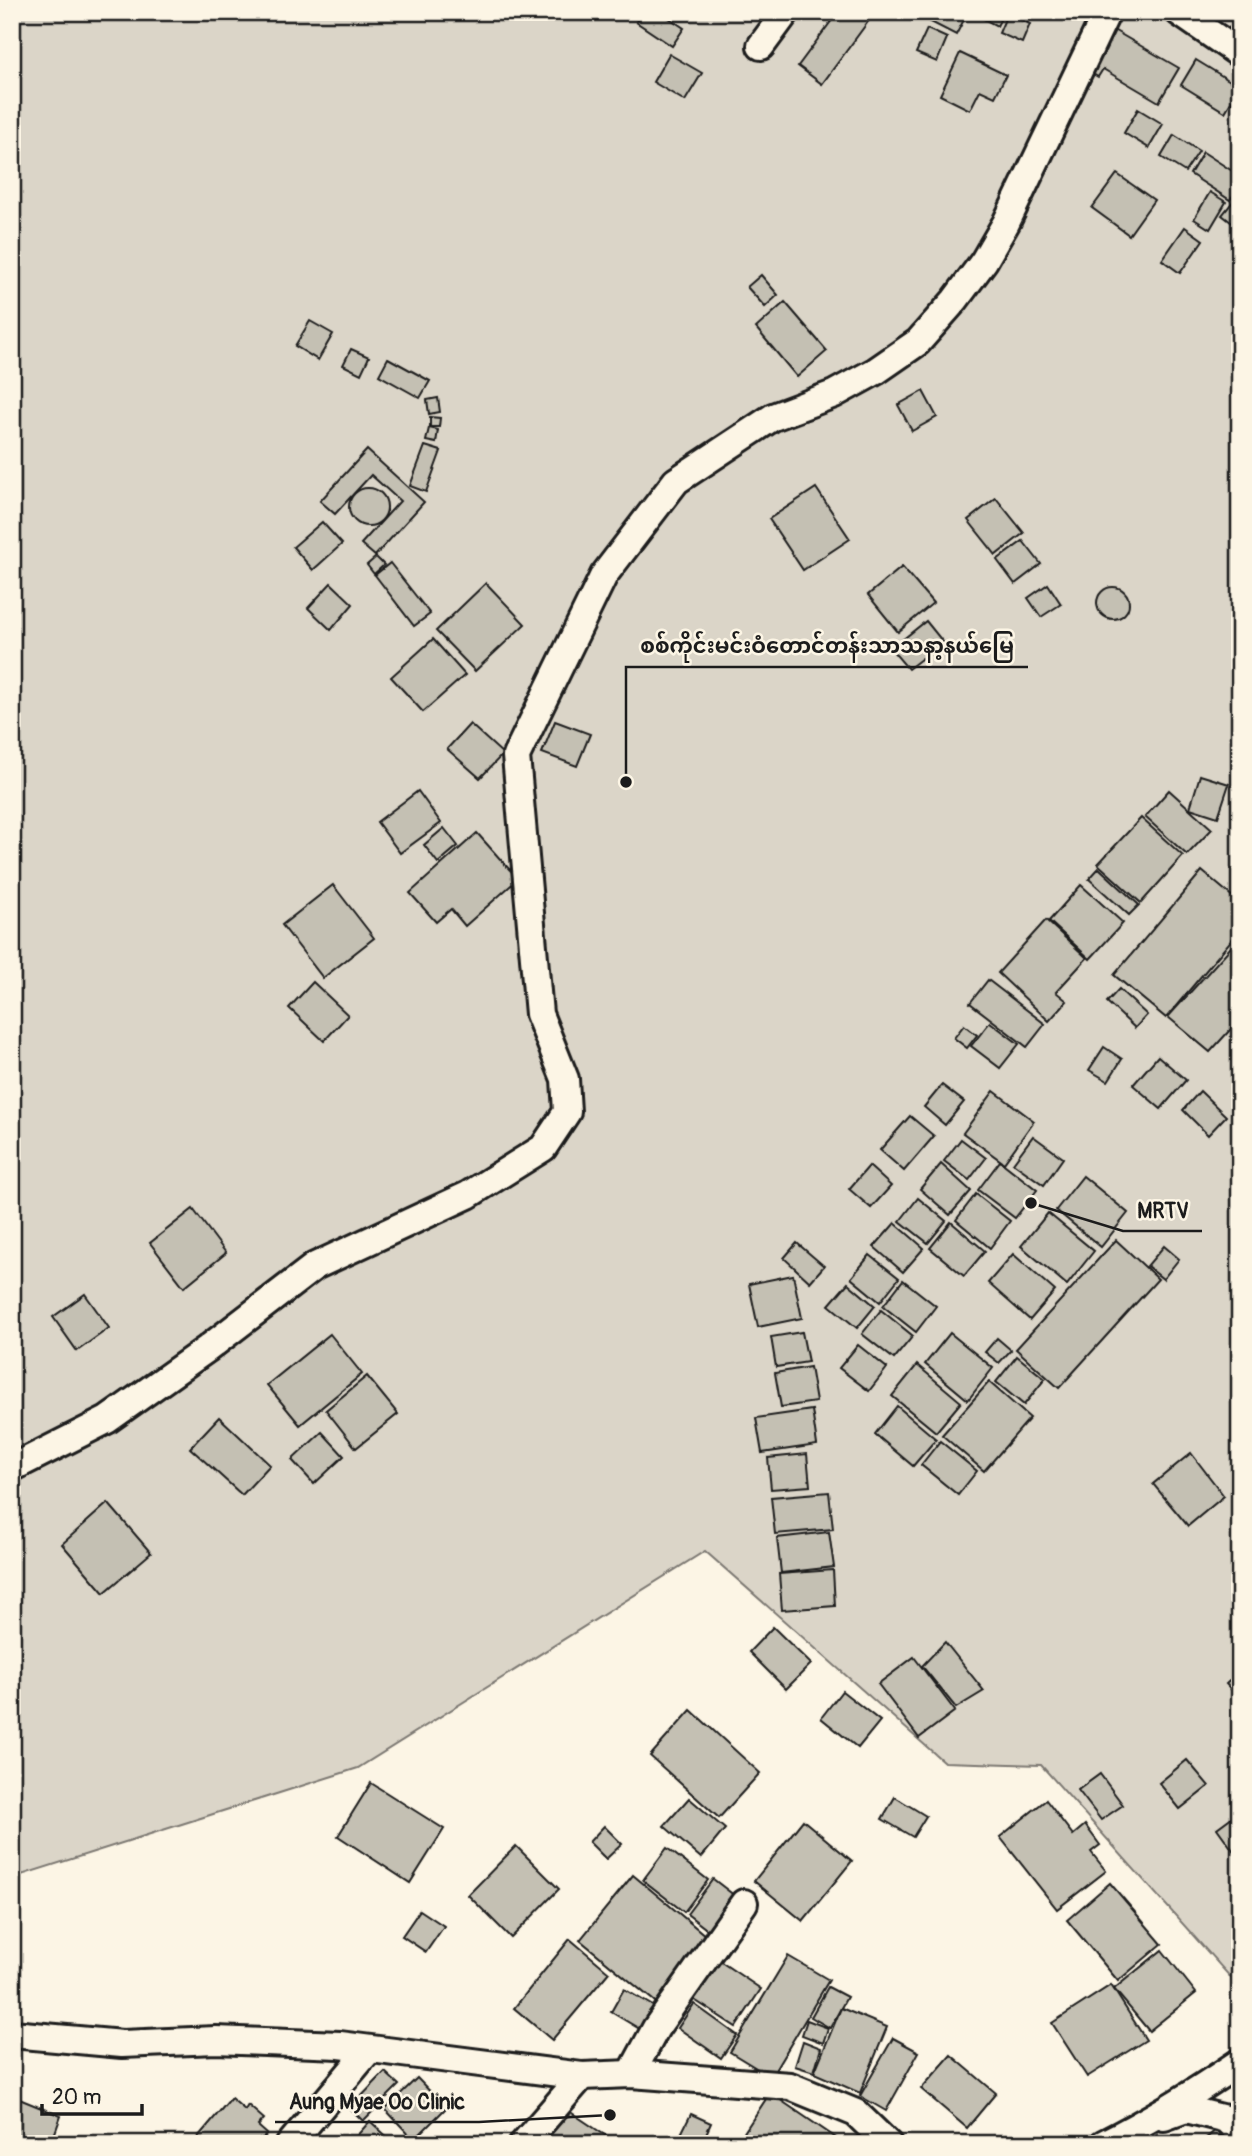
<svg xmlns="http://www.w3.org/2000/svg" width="1252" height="2156" font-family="Pangolin,'Noto Sans Myanmar',sans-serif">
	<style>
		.green { fill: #dbd5c8; stroke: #7c7872; stroke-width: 2 }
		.building { fill: #c4c0b3; stroke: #1c1c1c; stroke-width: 2 }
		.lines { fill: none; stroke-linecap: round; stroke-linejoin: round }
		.street-casing { stroke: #1c1c1c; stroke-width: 32 }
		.street { stroke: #fcf5e5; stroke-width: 26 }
		.leader { fill: none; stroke: #1c1c1c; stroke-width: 2.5 }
		.callout-dot { fill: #1c1c1c; stroke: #fcf5e5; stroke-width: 2.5 }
		.callout-label { font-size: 21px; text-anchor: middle; font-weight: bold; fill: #1c1c1c; stroke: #fcf5e5; stroke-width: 5; stroke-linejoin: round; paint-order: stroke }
	</style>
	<rect width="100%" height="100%" fill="#fcf5e5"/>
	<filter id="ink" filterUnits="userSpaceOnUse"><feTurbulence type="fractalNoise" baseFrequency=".0143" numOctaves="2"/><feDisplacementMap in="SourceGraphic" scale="14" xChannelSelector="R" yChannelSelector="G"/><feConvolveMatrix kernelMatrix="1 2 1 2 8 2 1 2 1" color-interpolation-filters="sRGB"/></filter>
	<g filter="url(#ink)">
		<polygon class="green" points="12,12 1240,12 1240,1988 1041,1765 944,1762 705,1551 358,1768 12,1878"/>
		<g class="building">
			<polygon points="642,12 660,12 684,28 672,46 636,22"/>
			<polygon points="838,12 861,12 870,19 822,84 798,66"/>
			<polygon points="926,12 968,12 956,35 923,18"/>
			<polygon points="983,12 1004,12 997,26 980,17"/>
			<polygon points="1009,12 1032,12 1028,21"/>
			<polygon points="1139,12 1154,12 1150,19"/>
			<polygon points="1007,14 1030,24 1022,43 999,33"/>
			<polygon points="1110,28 1179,68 1159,102 1103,69 1098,77 1086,70"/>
			<polygon points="927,29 947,38 937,62 916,53"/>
			<polygon points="960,53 1006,75 995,97 980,90 970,110 940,95"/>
			<polygon points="669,54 702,73 685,101 653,82"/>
			<polygon points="1196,60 1240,87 1225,112 1181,85"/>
			<polygon points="1138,109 1163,124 1149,148 1124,133"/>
			<polygon points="1174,135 1199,151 1185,172 1161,157"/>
			<polygon points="1203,152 1240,176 1240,185 1230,200 1190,174"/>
			<polygon points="1117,174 1154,200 1129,235 1092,208"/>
			<polygon points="1210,192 1226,202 1210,229 1194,219"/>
			<polygon points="1239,194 1240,194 1240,229 1222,215"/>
			<polygon points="1185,227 1203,240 1180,273 1162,260"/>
			<polygon points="761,275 778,295 765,307 747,287"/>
			<polygon points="785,302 827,351 797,377 756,328"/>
			<polygon points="310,321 333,334 318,360 295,346"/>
			<polygon points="351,349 369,357 361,374 343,365"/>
			<polygon points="388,358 430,381 420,398 379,375"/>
			<polygon points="923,391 937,417 912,431 898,405"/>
			<polygon points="438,398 440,412 429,414 427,400"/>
			<polygon points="430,417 440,418 439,427 430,427"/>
			<polygon points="429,428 438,430 436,443 426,441"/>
			<polygon points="425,446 441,451 426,492 410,486"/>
			<polygon points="367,450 424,502 375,556 361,544 400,501 371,475 335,514 320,501"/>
			<polygon points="816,488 850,539 803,570 769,519"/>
			<circle cx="368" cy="507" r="19"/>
			<polygon points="996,498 1024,533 996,555 968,520"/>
			<polygon points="322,522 342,544 313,570 293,547"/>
			<polygon points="1023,541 1041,564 1015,584 997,560"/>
			<polygon points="376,557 384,565 374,574 367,565"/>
			<polygon points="390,563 430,614 414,626 375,575"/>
			<polygon points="902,567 933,603 898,632 868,595"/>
			<polygon points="331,583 353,604 331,630 308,608"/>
			<polygon points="486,583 525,624 475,671 436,631"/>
			<polygon points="1048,584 1061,604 1041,617 1028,598"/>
			<circle cx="1113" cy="603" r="16"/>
			<polygon points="926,621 943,642 908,669 891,649"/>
			<polygon points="433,639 465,675 423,712 391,677"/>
			<polygon points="555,721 590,734 577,766 542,753"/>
			<polygon points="470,724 503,754 480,778 447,749"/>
			<polygon points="1200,775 1229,784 1218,817 1190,808"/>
			<polygon points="1169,790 1212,829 1187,855 1145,817"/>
			<polygon points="418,791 441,823 400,853 377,822"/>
			<polygon points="1141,818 1183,856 1141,903 1098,864"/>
			<polygon points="444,828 458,846 438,863 424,845"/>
			<polygon points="477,833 518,879 465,926 451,909 436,922 410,893"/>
			<polygon points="1099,868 1139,905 1129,915 1089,879"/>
			<polygon points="1202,871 1240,903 1240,930 1166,1018 1114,975"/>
			<polygon points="333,885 374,938 323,978 282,925"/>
			<polygon points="1081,885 1123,923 1090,959 1049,921"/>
			<polygon points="1046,920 1087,958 1056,992 1067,1001 1049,1021 998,973"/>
			<polygon points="1240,937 1240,1019 1210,1052 1168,1017"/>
			<polygon points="988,980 1045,1024 1027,1047 970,1003"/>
			<polygon points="313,982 348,1015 324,1041 289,1008"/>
			<polygon points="1119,989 1147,1015 1135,1028 1107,1002"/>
			<polygon points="990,1022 1019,1044 1000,1068 971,1046"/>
			<polygon points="964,1025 977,1035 967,1048 954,1038"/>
			<polygon points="1104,1047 1122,1059 1108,1081 1089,1070"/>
			<polygon points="1158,1056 1186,1080 1161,1109 1133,1085"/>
			<polygon points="942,1085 964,1102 945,1125 924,1107"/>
			<polygon points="994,1091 1034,1121 1004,1163 963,1133"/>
			<polygon points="1200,1091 1226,1116 1208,1135 1183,1110"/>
			<polygon points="910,1116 934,1136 904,1171 880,1150"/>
			<polygon points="1033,1136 1063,1158 1044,1185 1013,1163"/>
			<polygon points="961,1139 986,1158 969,1180 944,1161"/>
			<polygon points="1000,1161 1037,1190 1015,1218 978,1190"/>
			<polygon points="941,1164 971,1191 950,1215 920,1189"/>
			<polygon points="869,1166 891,1186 871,1208 849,1189"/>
			<polygon points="1083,1176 1128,1213 1101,1247 1056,1210"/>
			<polygon points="976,1194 1010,1221 990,1248 956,1220"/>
			<polygon points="918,1198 946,1221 928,1243 900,1221"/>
			<polygon points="193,1209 226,1253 184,1287 150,1243"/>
			<polygon points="1048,1213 1094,1251 1067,1285 1021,1246"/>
			<polygon points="951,1222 985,1251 964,1276 930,1248"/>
			<polygon points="895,1223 924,1248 903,1272 874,1247"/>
			<polygon points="1116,1240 1158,1279 1059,1388 1016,1349"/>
			<polygon points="797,1243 824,1266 810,1282 784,1258"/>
			<polygon points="1164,1246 1179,1259 1163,1279 1147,1266"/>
			<polygon points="1013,1254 1055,1291 1030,1320 988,1283"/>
			<polygon points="870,1255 899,1278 880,1302 851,1278"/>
			<polygon points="793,1275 802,1318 758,1327 749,1284"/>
			<polygon points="903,1280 936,1306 916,1332 883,1306"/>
			<polygon points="848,1283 875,1306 857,1328 829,1305"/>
			<polygon points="85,1294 109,1328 77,1351 53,1317"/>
			<polygon points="881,1310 913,1336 894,1359 862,1334"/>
			<polygon points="802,1332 808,1362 776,1367 771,1337"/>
			<polygon points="950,1333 993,1368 968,1400 925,1364"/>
			<polygon points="330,1334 362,1374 300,1425 267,1385"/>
			<polygon points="997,1338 1011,1350 999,1363 985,1352"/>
			<polygon points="858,1345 887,1368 869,1391 839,1368"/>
			<polygon points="1017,1356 1045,1379 1024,1405 996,1382"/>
			<polygon points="917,1365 961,1402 936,1432 892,1396"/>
			<polygon points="810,1367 816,1402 781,1407 775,1373"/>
			<polygon points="367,1376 398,1414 356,1448 326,1410"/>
			<polygon points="989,1382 1030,1418 984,1471 942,1435"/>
			<polygon points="897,1406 936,1439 913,1466 875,1434"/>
			<polygon points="812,1410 817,1445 762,1453 756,1418"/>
			<polygon points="219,1417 270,1465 242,1495 190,1448"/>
			<polygon points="322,1432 344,1456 314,1484 292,1460"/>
			<polygon points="940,1441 977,1471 958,1495 921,1465"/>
			<polygon points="1191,1453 1224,1496 1188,1526 1153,1484"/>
			<polygon points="807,1454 810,1486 771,1489 768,1458"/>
			<polygon points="829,1492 833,1529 775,1534 771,1497"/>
			<polygon points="108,1503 151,1553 104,1593 62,1544"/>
			<polygon points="829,1532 834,1567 781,1573 777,1538"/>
			<polygon points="833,1570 835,1606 782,1610 779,1574"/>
			<polygon points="773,1627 811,1664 786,1689 749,1652"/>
			<polygon points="945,1642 984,1691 956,1708 922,1666"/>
			<polygon points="914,1657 955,1711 919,1738 878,1684"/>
			<polygon points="1240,1671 1240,1699 1226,1684"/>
			<polygon points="842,1691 880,1721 858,1748 821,1718"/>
			<polygon points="691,1710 760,1773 719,1818 650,1756"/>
			<polygon points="1187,1760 1209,1786 1180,1809 1159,1783"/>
			<polygon points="1100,1774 1123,1805 1101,1820 1078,1790"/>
			<polygon points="371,1783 444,1829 410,1883 338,1836"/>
			<polygon points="895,1797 926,1816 913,1837 882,1819"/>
			<polygon points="689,1798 725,1829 701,1858 664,1826"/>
			<polygon points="1046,1800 1073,1835 1085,1825 1100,1845 1091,1852 1106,1871 1057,1909 1000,1837"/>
			<polygon points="1240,1811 1240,1860 1217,1828"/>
			<polygon points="803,1820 852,1861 803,1921 754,1881"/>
			<polygon points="604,1826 622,1844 606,1859 589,1842"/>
			<polygon points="516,1846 559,1889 511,1938 468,1895"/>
			<polygon points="667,1848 708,1880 684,1912 643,1880"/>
			<polygon points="633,1875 712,1941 659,2005 580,1940"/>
			<polygon points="713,1879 735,1896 709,1931 687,1914"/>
			<polygon points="1110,1883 1162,1944 1118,1981 1067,1920"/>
			<polygon points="420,1910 444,1926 426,1952 402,1936"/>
			<polygon points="570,1939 609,1972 552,2040 514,2008"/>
			<polygon points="1162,1950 1196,1993 1149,2031 1114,1989"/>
			<polygon points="788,1956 829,1980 771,2077 730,2052"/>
			<polygon points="718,1960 761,1989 736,2027 693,1999"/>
			<polygon points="1111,1985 1146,2040 1087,2077 1052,2023"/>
			<polygon points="828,1987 847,1997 830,2028 811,2017"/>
			<polygon points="624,1989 658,2009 645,2032 611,2012"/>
			<polygon points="694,2004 737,2035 721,2058 678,2028"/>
			<polygon points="841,2008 887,2027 860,2093 814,2073"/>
			<polygon points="807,2020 828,2028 823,2043 802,2035"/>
			<polygon points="893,2038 919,2052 886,2111 860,2096"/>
			<polygon points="803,2041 821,2048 814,2072 795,2066"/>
			<polygon points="951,2055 996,2093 967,2128 921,2089"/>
			<polygon points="385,2072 399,2085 363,2121 350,2108"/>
			<polygon points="417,2078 446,2108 414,2140 385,2109"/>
			<polygon points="770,2093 845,2144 758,2144 743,2134"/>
			<polygon points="12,2096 61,2116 51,2144 12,2144"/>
			<polygon points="231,2098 245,2110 248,2105 264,2119 258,2126 267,2134 258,2144 192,2144"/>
			<polygon points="566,2109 618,2144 543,2144"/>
			<polygon points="691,2114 711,2123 702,2143 681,2134"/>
			<polygon points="370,2121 395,2144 357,2144 353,2140"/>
			<polygon points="1216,2130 1227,2144 1199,2144"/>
		</g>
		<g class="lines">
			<defs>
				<g id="street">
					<polyline points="1179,12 1240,54"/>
					<polyline points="761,46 786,12"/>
					<polyline points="12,1468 107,1420 207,1349 315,1266 468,1195 543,1148 567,1112 565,1079 539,1014 516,756 604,575 676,481 773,417 834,394 876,371 918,342 955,300 984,261 1006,223 1107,12"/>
					<polyline points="12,2034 122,2044 216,2040 340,2045 582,2076 631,2074 790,2086 856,2113 888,2144"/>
					<polyline points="631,2074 656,2028 744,1903"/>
					<polyline points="1164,2117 1186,2109 1226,2119 1240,2133"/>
					<polyline points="290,2144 369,2050"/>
					<polyline points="523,2144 582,2076"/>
					<path d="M1103 2144C1151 2120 1196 2092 1240 2062"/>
				</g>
			</defs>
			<use href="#street" class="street-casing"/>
			<use href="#street" class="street"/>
		</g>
	</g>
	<path class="leader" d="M626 782L626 667H1028M1031 1203L1123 1231H1202M610 2115L479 2122H275"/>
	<g class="callout-dot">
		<circle cx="626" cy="782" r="7"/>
		<circle cx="1031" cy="1203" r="7"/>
		<circle cx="610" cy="2115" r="7"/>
	</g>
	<g class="callout-label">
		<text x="827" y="653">စစ်ကိုင်းမင်းဝံတောင်တန်းသာသနာ့နယ်မြေ</text>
		<text x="1163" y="1218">MRTV</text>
		<text x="377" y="2109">Aung Myae Oo Clinic</text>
	</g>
	<rect width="1252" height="2156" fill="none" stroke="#fcf5e5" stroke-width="42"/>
	<rect x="21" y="21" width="1210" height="2114" fill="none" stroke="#1c1c1c" stroke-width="2.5" filter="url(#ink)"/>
	<path d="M42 2104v10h100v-10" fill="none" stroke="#1c1c1c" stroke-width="3.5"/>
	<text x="52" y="2104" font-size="21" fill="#1c1c1c" stroke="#fcf5e5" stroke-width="5" paint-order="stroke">20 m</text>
</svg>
